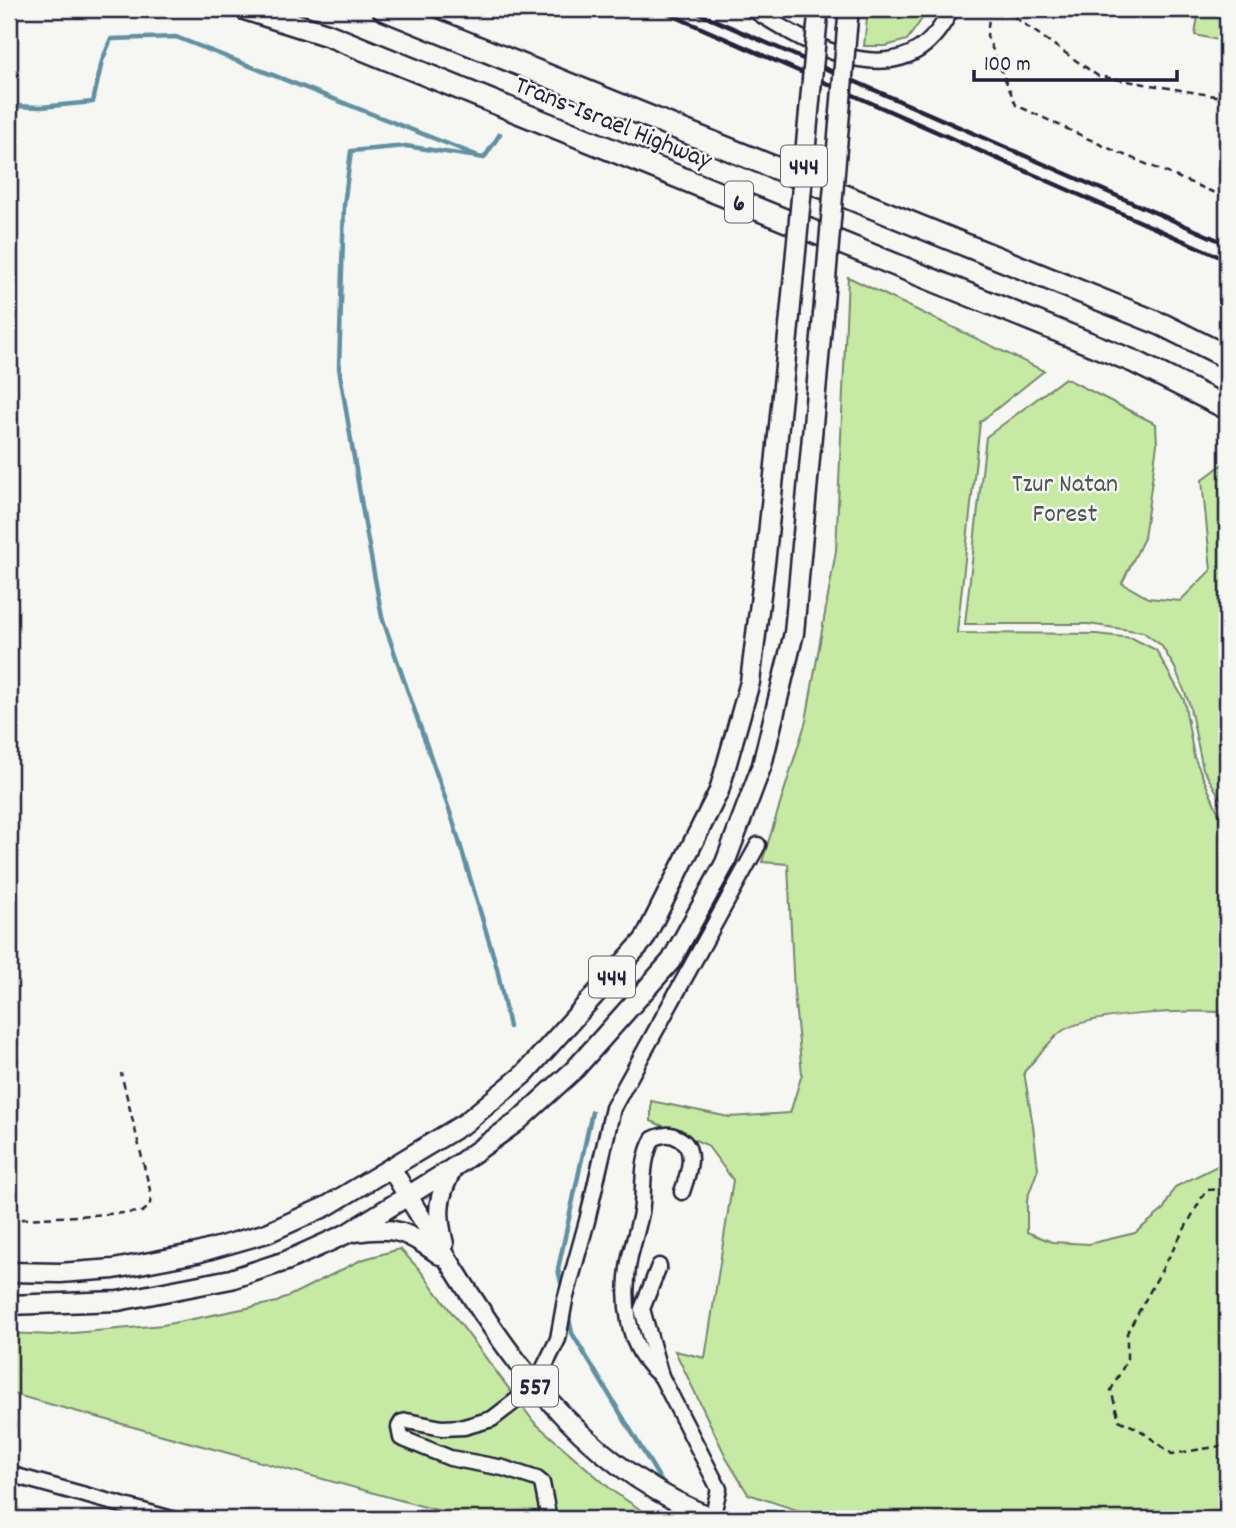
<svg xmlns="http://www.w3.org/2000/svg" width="1236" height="1528" font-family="Dekko,sans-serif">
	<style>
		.green { fill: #c6eaa3; stroke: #74866f; stroke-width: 2 }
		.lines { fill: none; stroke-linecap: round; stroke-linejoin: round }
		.stream { stroke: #6191a2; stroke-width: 4.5 }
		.minor-casing { stroke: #22223b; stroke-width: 19 }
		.major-casing { stroke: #22223b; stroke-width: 23 }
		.highway-casing { stroke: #22223b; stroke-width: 26 }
		.path { stroke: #22223b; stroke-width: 2.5; stroke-dasharray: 7 5; stroke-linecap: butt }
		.minor { stroke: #f6f6f2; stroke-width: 14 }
		.major { stroke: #f6f6f2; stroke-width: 18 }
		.highway { stroke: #f6f6f2; stroke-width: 21 }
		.rail { stroke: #22223b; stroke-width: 4.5 }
		.major-bridge-casing { stroke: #22223b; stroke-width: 23; stroke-linecap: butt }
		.major-bridge { stroke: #f6f6f2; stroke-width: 18 }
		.labels { text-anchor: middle; stroke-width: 5; stroke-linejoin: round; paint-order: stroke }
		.shield { fill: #f6f6f2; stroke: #626272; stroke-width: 2 }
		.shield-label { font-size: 24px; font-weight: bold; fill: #22223b }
		.street-label { font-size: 26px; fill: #22223b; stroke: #f6f6f2 }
		.park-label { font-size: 26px; fill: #4b5455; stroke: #f6f6f2 }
	</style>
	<rect width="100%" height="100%" fill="#f6f6f2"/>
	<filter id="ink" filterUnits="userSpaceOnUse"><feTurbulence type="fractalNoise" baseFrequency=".0143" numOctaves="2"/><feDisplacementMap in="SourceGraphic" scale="14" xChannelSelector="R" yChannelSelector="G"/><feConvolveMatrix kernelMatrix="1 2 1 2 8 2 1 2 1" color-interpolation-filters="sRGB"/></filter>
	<g filter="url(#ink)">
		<g class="green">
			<polygon points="868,9 929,9 907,40 886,46 864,46"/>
			<polygon points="1199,9 1227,9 1227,42 1195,35"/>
			<path d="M848 277 1044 371 980 422 957 633 1096 634 1132 638 1156 650 1184 700 1194 757 1227 832V1013C1196 1009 1085 1013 1061 1032 1047 1043 1036 1059 1024 1072L1033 1126 1038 1169 1027 1199V1232L1052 1242 1089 1244 1135 1233 1163 1210 1175 1187 1227 1161V1519H824L748 1494 728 1461 675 1351 705 1358 733 1180 707 1145 651 1121V1101L729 1117 790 1113 802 1074 794 993 788 864 762 862 806 721 836 551Z"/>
			<polygon points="1065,378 1156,424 1157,444 1144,538 1122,583 1148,598 1180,601 1211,570 1202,480 1227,461 1227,809 1203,769 1189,703 1175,668 1161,645 1143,632 1088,624 965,624 986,437"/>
			<polygon points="400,1249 419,1269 534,1422 614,1492 655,1519 469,1519 9,1393 9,1333 51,1335 163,1325 277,1302 361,1260"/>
		</g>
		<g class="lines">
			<g class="stream">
				<polyline points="9,106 41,107 93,102 102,61 111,39 176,37 476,155"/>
				<polyline points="500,134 484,158 406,146 351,151 344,205 339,368 366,530 382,617 453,821 497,968 509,1027"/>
				<polyline points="563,1292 558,1269 592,1112"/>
				<polyline points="568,1314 572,1333 666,1489"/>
				<polyline points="678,1508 685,1519"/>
			</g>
			<defs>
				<g id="minor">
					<path d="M752 9C814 49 908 102 951 9"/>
					<polyline points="659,1266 642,1309 661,1376 719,1489 712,1518"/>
					<path d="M661 1376C625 1350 622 1296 630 1256 634 1241 638 1227 641 1213 645 1187 640 1163 653 1139 663 1134 670 1133 680 1139 698 1150 687 1177 682 1192"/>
					<polyline points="9,1474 172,1519"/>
					<polyline points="549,1519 542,1483 537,1479 503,1468 450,1458 401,1438 399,1427 402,1422 407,1421 442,1428 464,1427 492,1419 535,1386 558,1339 565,1300 587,1221 613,1108 758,845"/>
				</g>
				<g id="major">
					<polyline points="847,29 849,9"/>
					<path d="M392 1169C411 1203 433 1236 454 1269 521 1376 594 1473 716 1519"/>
					<path d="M356 1232C396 1225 408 1233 440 1255"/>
					<path d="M444 1244C436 1213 437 1197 453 1168"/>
					<polyline points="9,1272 60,1273 114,1269 197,1253 267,1233 327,1206 465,1123 524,1074 644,940 719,791 750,682 766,555 790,316"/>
					<polyline points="9,1305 118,1301 231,1279 286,1261 346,1234 453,1168 517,1122 575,1069 671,961 725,863 762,765 794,633 823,315"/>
				</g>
				<g id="highway">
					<polyline points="246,9 328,35 1135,362 1227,408"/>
					<polyline points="383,9 1163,325 1227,357"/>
				</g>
			</defs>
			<use href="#minor" class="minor-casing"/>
			<use href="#major" class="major-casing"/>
			<use href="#highway" class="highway-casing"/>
			<g class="path">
				<polyline points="990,9 987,36 1016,105 1108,148 1227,198"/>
				<polyline points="1006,9 1010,14 1098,76 1227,98"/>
				<polyline points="1227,1189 1206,1190 1127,1333 1127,1360 1111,1390 1119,1420 1140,1430 1172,1454 1227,1445"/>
				<path d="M9 1220 142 1212C150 1207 151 1203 151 1194L121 1073"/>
			</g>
			<use href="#minor" class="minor"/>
			<use href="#major" class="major"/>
			<use href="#highway" class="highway"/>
			<g class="rail">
				<polyline points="658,9 1227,260"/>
				<polyline points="689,9 1227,244"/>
			</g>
			<defs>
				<g id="major-bridge">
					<polyline points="823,315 847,29"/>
					<polyline points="790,316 818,15"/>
				</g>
			</defs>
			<use href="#major-bridge" class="major-bridge-casing"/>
			<use href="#major-bridge" class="major-bridge"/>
		</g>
	</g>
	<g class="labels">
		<g class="shield">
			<rect x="781" y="145.5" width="46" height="41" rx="5"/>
			<rect x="725" y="181.5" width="28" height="41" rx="5"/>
			<rect x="589" y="956.5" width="46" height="41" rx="5"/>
			<rect x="512" y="1365.5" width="46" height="41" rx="5"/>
		</g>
		<g class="shield-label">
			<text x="804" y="174">444</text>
			<text x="739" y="210">6</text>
			<text x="612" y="985">444</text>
			<text x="535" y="1394">557</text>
		</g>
		<g class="street-label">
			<text transform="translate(614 121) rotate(22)" y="9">Trans-Israel Highway</text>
		</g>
		<g class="park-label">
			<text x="1065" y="491">Tzur Natan<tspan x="1065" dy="30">Forest</tspan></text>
		</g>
	</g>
	<rect width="1236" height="1528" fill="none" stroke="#f6f6f2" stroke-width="35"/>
	<rect x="18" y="18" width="1201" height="1493" fill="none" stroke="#22223b" stroke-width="2.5" filter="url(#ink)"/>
	<path d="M974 70v10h203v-10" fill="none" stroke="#22223b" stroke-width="3.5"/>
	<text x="984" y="70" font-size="21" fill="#22223b" stroke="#f6f6f2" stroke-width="5" paint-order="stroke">100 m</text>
</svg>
